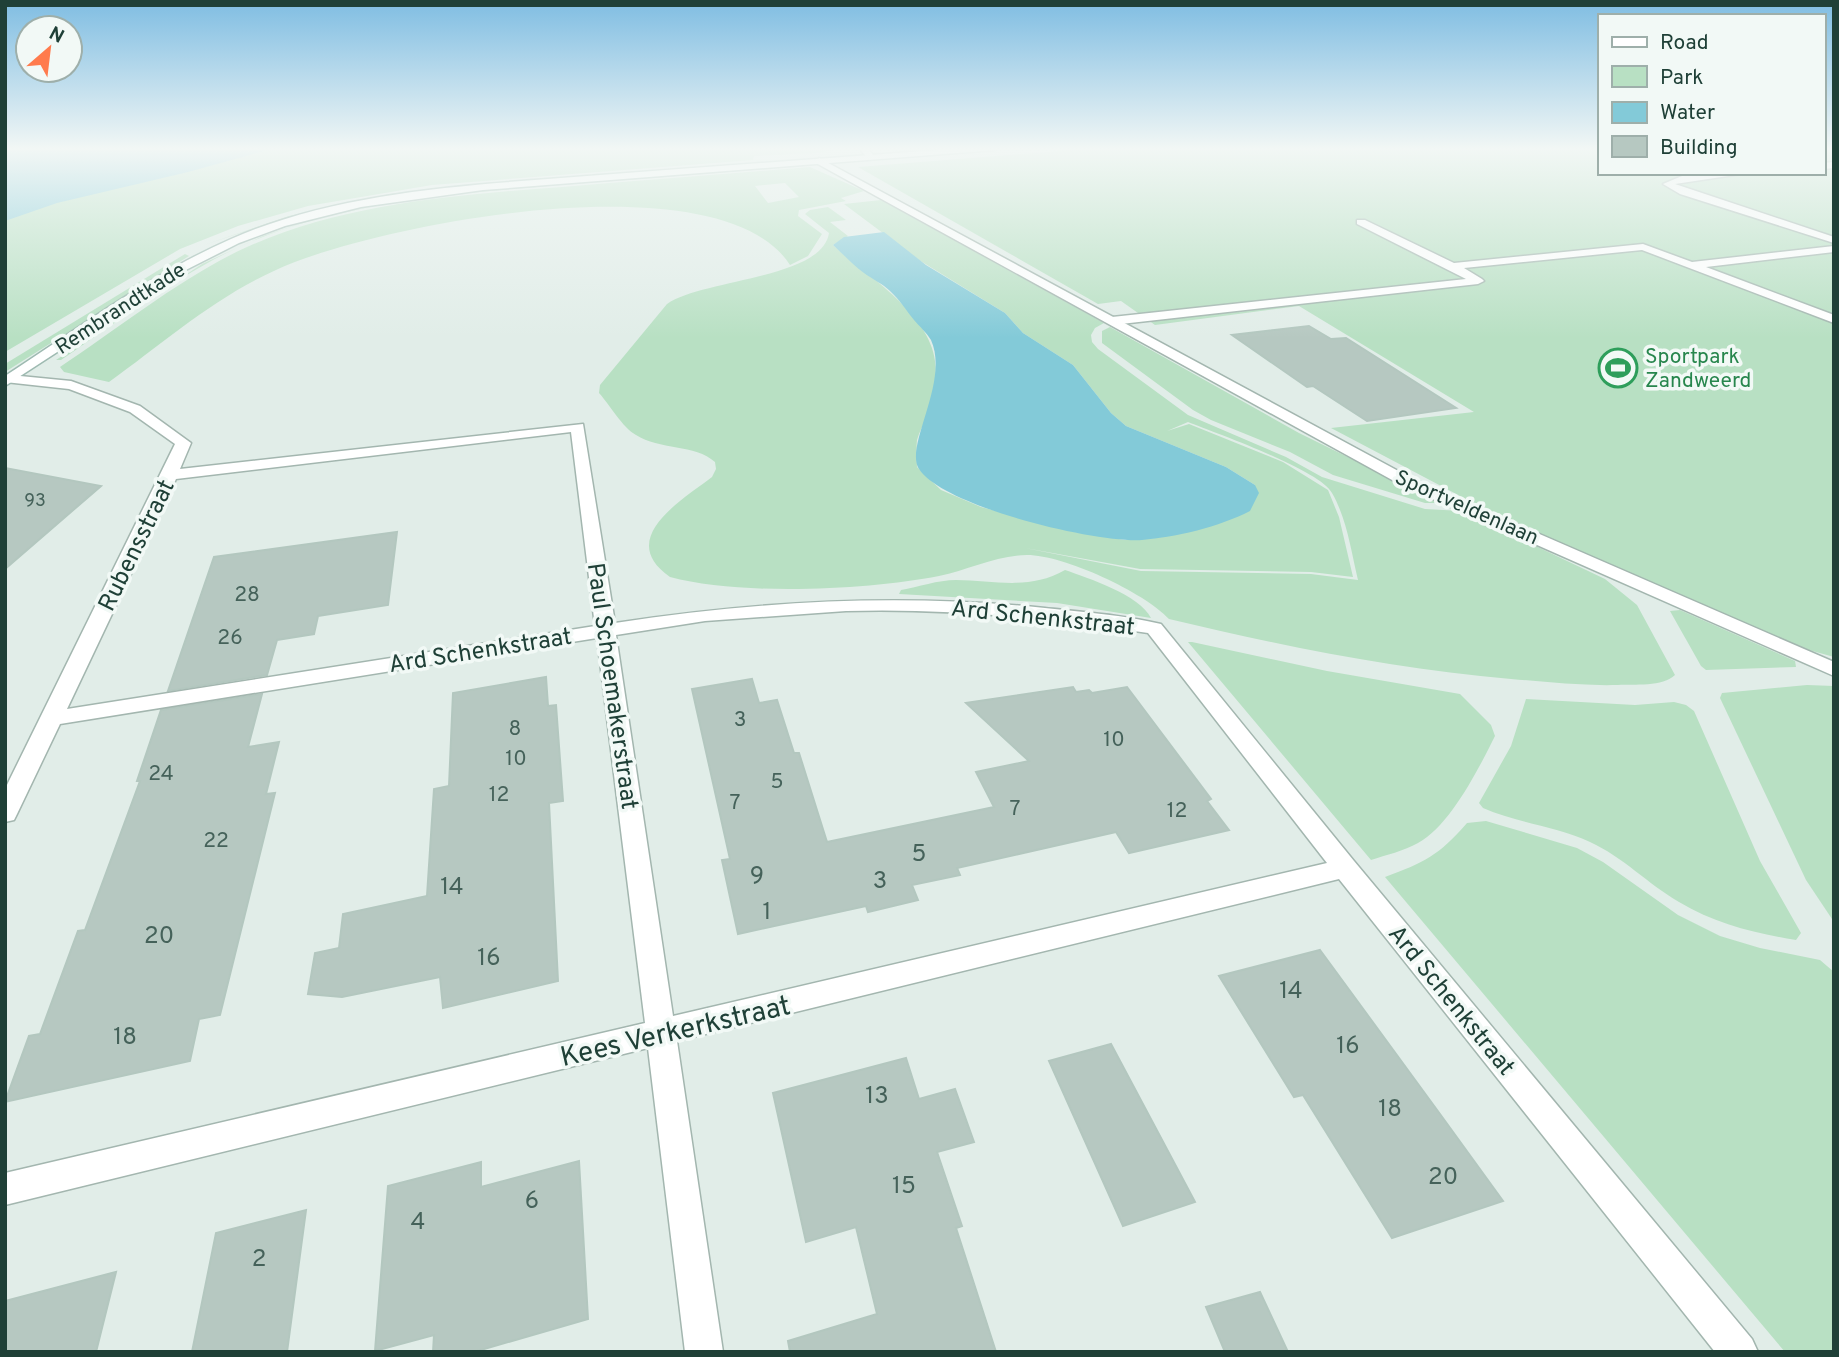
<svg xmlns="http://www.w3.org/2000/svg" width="1839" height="1357" font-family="Overpass,sans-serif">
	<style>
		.green { fill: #b8e0c3; fill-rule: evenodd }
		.water { fill: #83cad8 }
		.building { fill: #b6c8c1; stroke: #b3c7bf; stroke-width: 2 }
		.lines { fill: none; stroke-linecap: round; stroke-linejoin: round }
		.lane-casing { stroke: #a3b6af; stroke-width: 3 }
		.street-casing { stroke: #a3b6af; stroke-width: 3 }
		.secondary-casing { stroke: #9ebab1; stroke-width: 3 }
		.lane { fill: #fff; fill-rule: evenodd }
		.street { fill: #fff; fill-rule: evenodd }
		.secondary { fill: #fff; fill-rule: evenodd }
		.labels { text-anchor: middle; stroke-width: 7; stroke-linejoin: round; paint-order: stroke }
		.far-number-label { font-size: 18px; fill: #45625a }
		.far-street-label { font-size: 21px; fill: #1f4037; stroke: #f2f9f6 }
		.far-leisure-label { font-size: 21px; fill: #27864d; stroke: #f2f9f6; text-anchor: start }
		.number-label { font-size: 21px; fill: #45625a }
		.street-label { font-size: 24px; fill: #1f4037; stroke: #f2f9f6 }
		.near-number-label { font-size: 24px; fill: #45625a }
		.near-street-label { font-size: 28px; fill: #1f4037; stroke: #f2f9f6 }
	</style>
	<rect width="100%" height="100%" fill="#e1ede8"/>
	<g class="green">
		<polygon points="5,148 845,148 817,153 754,156 753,160 432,185 308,206 238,226 180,249 5,352"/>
		<polygon points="1097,148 1599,148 1599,173 1823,173 1823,148 1834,148 1834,657 1809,650 1637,577 1479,506 1331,428 1474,412 1299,306 1155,325 1121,301 1098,304 858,167"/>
		<polygon points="791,160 485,184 391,195 292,216 204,245 289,216 390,194 485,183"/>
		<path d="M813 165C728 172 644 179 560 185 452 194 339 201 239 247 176 276 119 321 61 360H56L202 264 263 236 311 220 383 204 454 193Z"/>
		<path d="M810 167 864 191 841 198 846 201 799 210 798 216 822 234 808 256 790 265C721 157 375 224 276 270 215 297 163 343 109 382L64 372 60 367C119 328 183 276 247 247 346 203 456 195 562 187 645 180 727 174 810 167ZM785 183 799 197 768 203 755 186Z"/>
		<path d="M881 200 1104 323 1095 328 1091 335 1092 342 1098 349 1188 415 1286 457 1322 477 1425 509 1462 511 1605 579 1637 605 1675 675C1663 687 1634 684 1618 685 1582 686 1547 682 1511 679 1395 669 1283 646 1169 619 1144 592 1064 555 1027 555 997 555 968 570 939 576 867 590 741 596 670 577 615 539 682 500 712 477L716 469 715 462C695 444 659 450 636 435 622 427 610 405 599 393L600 385 667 304C703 279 822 279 829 233L805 214 810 210 828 207 846 220 830 222 848 236 833 245C870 279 944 321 935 379 933 391 931 404 927 416 924 424 919 432 917 440 916 449 917 459 917 467L941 490 981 507 1075 532 1125 540 1156 538 1204 527 1255 485 1226 467 1126 426 1111 413 1073 365 1023 333 1005 313 919 260 844 204ZM1188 422C1216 433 1320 470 1332 493 1347 519 1351 551 1358 580L1311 574 1141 571 1025 548 1140 569 1311 572 1353 577 1339 517 1328 490 1283 462 1189 424 1167 431Z"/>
		<polygon points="185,254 189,256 5,372 5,364"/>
		<polygon points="1110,327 1299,433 1441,503 1425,503 1333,475 1290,452 1211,420 1193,410 1102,343 1102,331"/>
		<path d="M1065 570C1088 578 1140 595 1151 618L1057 603 899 594 901 590C918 587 938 580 956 580 994 580 1028 591 1065 570Z"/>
		<polygon points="1680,610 1795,661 1796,667 1706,670 1701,666 1670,611"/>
		<path d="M1192 642 1327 671 1460 694 1491 725 1495 736C1479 768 1450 826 1418 843 1404 851 1386 855 1371 860L1188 642Z"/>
		<polygon points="1807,685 1834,686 1834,922 1806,880 1720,698 1722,693"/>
		<path d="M1526 699 1635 705 1674 702 1686 705 1694 711 1760 861 1801 933 1796 940C1754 933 1716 924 1679 902 1648 884 1623 857 1590 842 1556 826 1517 823 1483 808L1479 803 1511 746Z"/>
		<path d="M1486 821 1577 848 1603 862 1678 915 1720 936 1760 948 1820 960 1834 972V1352H1785L1385 877C1425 862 1438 856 1467 823Z"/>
	</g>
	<g class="water">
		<polygon points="5,148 275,148 188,172 57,203 5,221"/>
		<path d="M884 232 926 265 1005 313 1023 333 1073 365 1111 413 1126 426 1226 467 1255 485 1259 493 1250 511C1219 527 1176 537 1142 540 1096 543 944 507 919 469 904 446 950 382 931 340 927 333 919 326 914 320 906 310 899 299 890 291 883 284 872 279 864 273 853 265 843 254 833 245L844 237Z"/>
	</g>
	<g class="building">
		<polygon points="1309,326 1331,339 1346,338 1456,408 1367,421 1313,386 1307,387 1232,335"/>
		<polygon points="5,468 101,486 5,569"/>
		<polygon points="397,532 388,605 318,616 314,634 277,640 267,675 168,691 214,557"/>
		<polygon points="546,677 548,706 556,705 563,801 549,803 558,981 443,1008 440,977 342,997 308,994 315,953 339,948 343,914 427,896 434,789 449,786 453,693"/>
		<polygon points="752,679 759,703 777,700 794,753 799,753 827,842 994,807 976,772 1029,761 966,703 1073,687 1076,692 1089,690 1092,693 1127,687 1211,799 1207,801 1229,830 1129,853 1116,832 957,868 960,875 912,885 918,900 868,912 866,906 738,934 722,860 730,859 692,689"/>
		<polygon points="262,694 248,747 279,742 266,794 275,793 220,1015 199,1019 190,1061 5,1102 29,1036 40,1034 78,931 85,930 140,781 137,781 161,710"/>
		<polygon points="1320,950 1440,1114 1503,1201 1392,1238 1303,1095 1294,1097 1219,976"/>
		<polygon points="1111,1044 1195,1202 1123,1226 1049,1061"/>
		<polygon points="906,1058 919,1099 955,1089 974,1142 937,1152 962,1226 956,1228 996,1352 790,1352 788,1341 877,1314 856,1227 806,1242 773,1093"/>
		<polygon points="579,1161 588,1319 474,1352 433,1352 434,1335 375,1351 388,1186 481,1162 481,1187"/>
		<polygon points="306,1210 287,1352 192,1352 216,1233"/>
		<polygon points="116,1272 96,1352 5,1352 5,1301"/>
		<polygon points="1260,1292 1288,1352 1225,1352 1206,1307"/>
	</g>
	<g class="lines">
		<defs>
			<g id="lane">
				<polygon points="1834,162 1834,168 1823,169 1823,163"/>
				<polygon points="1714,173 1748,173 1675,184 1834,237 1834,243 1680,194 1663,184 1682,176"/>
				<polygon points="1357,220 1365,220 1454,263 1643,244 1692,262 1834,246 1834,252 1706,267 1834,315 1834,323 1642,250 1464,268 1482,279 1484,281 1478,284 1112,325 1106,321 1112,317 1466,279 1357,224"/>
			</g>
			<g id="street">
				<polygon points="859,148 867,148 875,157 868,159"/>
				<polygon points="819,158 1415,480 1834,662 1834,676 1403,486 816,163"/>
				<path d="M10 375 71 381 140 406 191 443 180 469 583 424 615 623C758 601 900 593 1045 608 1083 612 1124 615 1161 624L1354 861 1752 1339 1758 1352H1715L1339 879 677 1041 723 1352H685L648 1048 5 1205V1173L645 1023 597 638 60 724 17 814 14 820 5 822V789L175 444 130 412 69 389 5 382V376ZM571 432 595 626 67 709 176 479ZM846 611C947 608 1048 618 1148 633L1327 863 673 1016 616 635 705 621Z"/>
			</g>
			<path id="secondary" d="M964 148H999L995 150 483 190 361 207 285 226 239 243 174 276 5 386V376C79 328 151 274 231 239 345 189 478 185 600 175 721 166 843 157 964 148Z"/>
		</defs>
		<use href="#lane" class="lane-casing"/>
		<use href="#street" class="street-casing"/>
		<use href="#secondary" class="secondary-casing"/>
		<use href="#lane" class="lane"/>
		<use href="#street" class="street"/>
		<use href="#secondary" class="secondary"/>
	</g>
	<linearGradient id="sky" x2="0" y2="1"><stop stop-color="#7fbde2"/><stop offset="0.44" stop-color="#f2f7f5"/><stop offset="1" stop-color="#f2f7f5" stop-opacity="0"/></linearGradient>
	<rect width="1839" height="338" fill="url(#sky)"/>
	<defs>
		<symbol id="stadium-ring" viewBox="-11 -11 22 22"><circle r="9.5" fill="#f2f9f6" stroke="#2e9e5b" stroke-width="1.5"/><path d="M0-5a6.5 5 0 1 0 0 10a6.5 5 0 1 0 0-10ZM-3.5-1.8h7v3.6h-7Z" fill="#2e9e5b"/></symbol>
	</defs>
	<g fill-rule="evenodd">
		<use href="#stadium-ring" x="1596" y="346" width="44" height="44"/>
	</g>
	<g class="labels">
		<g class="far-number-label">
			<text x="35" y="506">93</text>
		</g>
		<g class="far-street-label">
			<text transform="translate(120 308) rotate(-33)" y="7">Rembrandtkade</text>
			<text transform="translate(1467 507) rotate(24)" y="7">Sportveldenlaan</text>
		</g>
		<g class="far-leisure-label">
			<text x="1645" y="363">Sportpark<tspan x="1645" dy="24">Zandweerd</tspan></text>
		</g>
		<g class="number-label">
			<text x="247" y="601">28</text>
			<text x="230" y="644">26</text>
			<text x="740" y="726">3</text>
			<text x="515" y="735">8</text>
			<text x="1114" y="746">10</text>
			<text x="516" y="765">10</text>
			<text x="161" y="780">24</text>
			<text x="777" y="788">5</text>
			<text x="499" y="801">12</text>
			<text x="735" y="809">7</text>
			<text x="1015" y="815">7</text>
			<text x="1177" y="817">12</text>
			<text x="216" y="847">22</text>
		</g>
		<g class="street-label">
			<text transform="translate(136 545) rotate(-64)" y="8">Rubensstraat</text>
			<text transform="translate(1043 617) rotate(6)" y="8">Ard Schenkstraat</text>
			<text transform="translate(480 650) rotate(-9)" y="8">Ard Schenkstraat</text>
			<text transform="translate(613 686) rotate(82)" y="8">Paul Schoemakerstraat</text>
			<text transform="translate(1452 1000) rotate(51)" y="8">Ard Schenkstraat</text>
		</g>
		<g class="near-number-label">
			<text x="919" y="861">5</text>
			<text x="757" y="883">9</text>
			<text x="880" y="888">3</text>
			<text x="452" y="894">14</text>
			<text x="767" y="919">1</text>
			<text x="159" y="943">20</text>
			<text x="489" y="965">16</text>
			<text x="1291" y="998">14</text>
			<text x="125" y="1044">18</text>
			<text x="1348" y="1053">16</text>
			<text x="877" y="1103">13</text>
			<text x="1390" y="1116">18</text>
			<text x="1443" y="1184">20</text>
			<text x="904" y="1193">15</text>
			<text x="532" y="1208">6</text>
			<text x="418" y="1229">4</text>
			<text x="259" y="1266">2</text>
		</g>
		<g class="near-street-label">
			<text transform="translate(675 1030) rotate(-13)" y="10">Kees Verkerkstraat</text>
		</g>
	</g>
	<rect width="1839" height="1357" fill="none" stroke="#1f4037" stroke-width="14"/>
	<rect x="1598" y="14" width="228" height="161" fill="#f2f9f6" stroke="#9eafaa" stroke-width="2"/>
	<rect x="1612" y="37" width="35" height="10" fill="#ffffff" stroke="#9eafaa" stroke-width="2"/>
	<text x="1660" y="49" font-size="21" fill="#1f4037">Road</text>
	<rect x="1612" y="66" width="35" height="21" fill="#b8e0c3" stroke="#9eafaa" stroke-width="2"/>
	<text x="1660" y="84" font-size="21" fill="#1f4037">Park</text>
	<rect x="1612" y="102" width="35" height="21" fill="#83cad8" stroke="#9eafaa" stroke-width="2"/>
	<text x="1660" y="119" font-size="21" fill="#1f4037">Water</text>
	<rect x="1612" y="136" width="35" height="21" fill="#b6c8c1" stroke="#9eafaa" stroke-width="2"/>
	<text x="1660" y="154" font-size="21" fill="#1f4037">Building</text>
	<g transform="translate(49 49) rotate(28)"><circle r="33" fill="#f2f9f6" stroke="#9eafaa" stroke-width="2"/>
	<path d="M0-5L12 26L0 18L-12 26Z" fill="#ff7b4d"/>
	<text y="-10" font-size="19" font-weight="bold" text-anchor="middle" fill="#1f4037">N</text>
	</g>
</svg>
